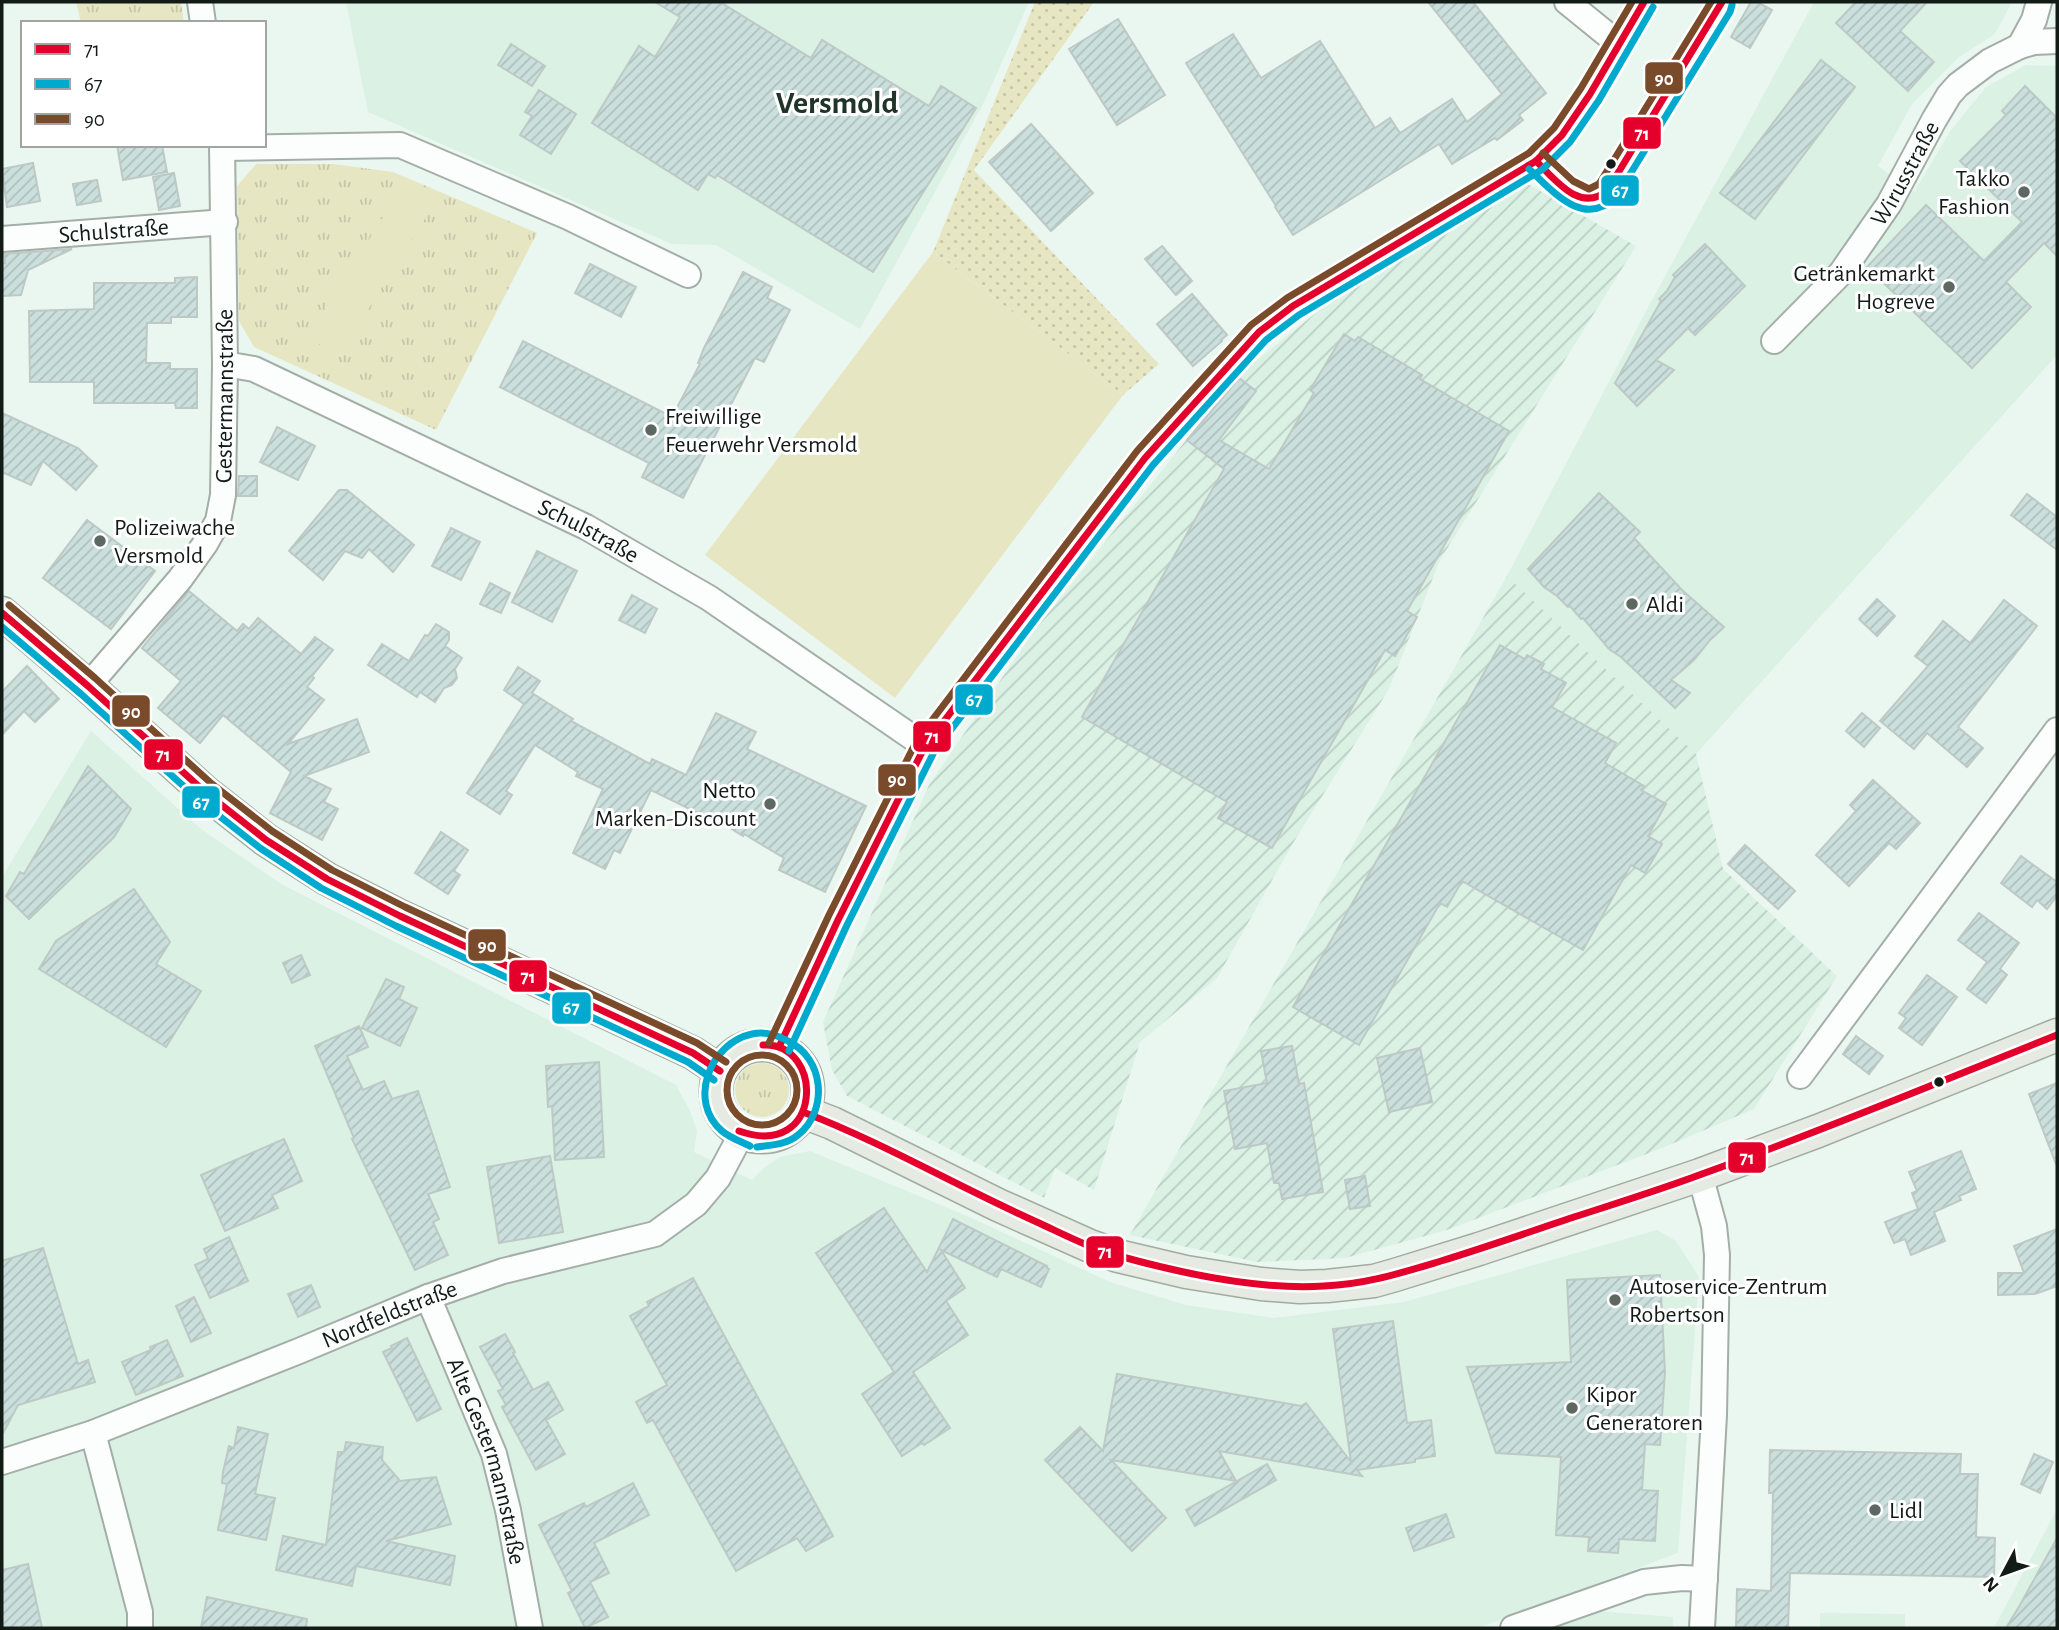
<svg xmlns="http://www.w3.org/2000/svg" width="2059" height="1630" font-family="'Alegreya Sans',sans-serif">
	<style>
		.built { fill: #daf1e4 }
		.industrial { fill: url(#industrial-furrows) }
		.grass { fill: url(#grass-tufts) }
		.park { fill: url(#park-dots) }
		.garden { fill: #e7e6c3 }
		.building { fill: url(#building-hatch); stroke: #bec9c6; stroke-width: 2 }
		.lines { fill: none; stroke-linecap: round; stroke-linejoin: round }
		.minor-casing { stroke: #a4aea8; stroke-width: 28 }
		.major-casing { stroke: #a1ac9f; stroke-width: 35 }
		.minor { stroke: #fcfefd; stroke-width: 24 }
		.major { stroke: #e5eae2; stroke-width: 32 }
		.bus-1-casing { stroke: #fff; stroke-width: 12 }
		.bus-2-casing { stroke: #fff; stroke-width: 12 }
		.bus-3-casing { stroke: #fff; stroke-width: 12 }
		.bus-1 { stroke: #e4002b; stroke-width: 7 }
		.bus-2 { stroke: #00a9ce; stroke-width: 7 }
		.bus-3 { stroke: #7a4b2a; stroke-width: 7 }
		.bus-dot { fill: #131b17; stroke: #fff; stroke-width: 2.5 }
		.poi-dot { fill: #5e6863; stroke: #fff; stroke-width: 2.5 }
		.labels { text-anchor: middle; stroke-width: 6; stroke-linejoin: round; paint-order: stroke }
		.street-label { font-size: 24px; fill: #131b17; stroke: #fff }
		.poi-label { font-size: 24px; fill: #131b17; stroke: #fff; text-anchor: start }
		.district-label { font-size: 32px; font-weight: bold; fill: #21342a; stroke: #fff }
		.line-badge { stroke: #fff; stroke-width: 2.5 }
		.badge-label { font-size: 19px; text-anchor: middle; font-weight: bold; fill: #fff }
	</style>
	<defs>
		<pattern id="industrial-furrows" width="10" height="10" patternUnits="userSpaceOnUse" patternTransform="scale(1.75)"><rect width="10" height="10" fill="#daf1e4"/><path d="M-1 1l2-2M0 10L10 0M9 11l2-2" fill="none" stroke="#bacec3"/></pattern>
		<pattern id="grass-tufts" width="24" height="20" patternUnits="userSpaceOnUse" patternTransform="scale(1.75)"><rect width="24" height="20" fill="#e7e6c3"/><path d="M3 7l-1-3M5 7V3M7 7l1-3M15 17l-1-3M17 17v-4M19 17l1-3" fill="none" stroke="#c5c5a7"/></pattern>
		<pattern id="park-dots" width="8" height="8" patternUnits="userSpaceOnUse" patternTransform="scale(1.75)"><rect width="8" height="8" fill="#e7e6c3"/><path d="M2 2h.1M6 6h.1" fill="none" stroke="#c5c5a7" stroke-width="1.8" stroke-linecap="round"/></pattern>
		<pattern id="building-hatch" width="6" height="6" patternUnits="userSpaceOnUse" patternTransform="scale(1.75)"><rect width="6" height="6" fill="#cbe0dd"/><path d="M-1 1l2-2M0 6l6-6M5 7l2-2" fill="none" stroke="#adc0bd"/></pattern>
	</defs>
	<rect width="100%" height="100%" fill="#eaf7f0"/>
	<g class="built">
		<polygon points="346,2 1029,2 985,100 860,329 716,245 672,244 368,112"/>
		<polygon points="1814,2 2012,2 1995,34 1959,57 1912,104 1878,166 1914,192 1951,130 1986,87 2026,65 2057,66 2057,355 1696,754 1507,576 1652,300"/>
		<polygon points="91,731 201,829 281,884 676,1085 690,1111 697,1131 694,1152 752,1180 765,1167 780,1157 810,1151 965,1215 1110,1282 1186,1305 1273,1318 1404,1302 1657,1230 1676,1241 1699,1277 1678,1553 1478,1628 2,1628 2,877"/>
		<polygon points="2057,1509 2057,1628 1994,1628"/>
		<polygon points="1597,1611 1673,1617 1673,1628 1554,1628"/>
		<polygon points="1820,1613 1905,1614 1905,1628 1820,1628"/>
	</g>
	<g class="industrial">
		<polygon points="1526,183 1636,246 1440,560 1389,689 1293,843 1217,978 1140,1042 1094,1190 1055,1168 1044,1198 847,1096 832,1070 823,1022 929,785 1034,631 1238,375 1336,297"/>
		<polygon points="1507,576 1696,754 1723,869 1837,976 1754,1109 1662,1148 1447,1230 1345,1258 1257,1262 1130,1235"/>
	</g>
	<g class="grass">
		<polygon points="76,2 181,2 184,23 81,23"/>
		<polygon points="256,164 333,164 393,172 537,233 436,430 254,347 239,321 237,186"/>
		<circle cx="762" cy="1090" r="27"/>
	</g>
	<polygon class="park" points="1035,2 1094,2 974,170 1159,364 1123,395 933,252"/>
	<g class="garden">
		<polygon points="405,182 436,201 339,356 308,337"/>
		<polygon points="933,252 1123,395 895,698 705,555"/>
	</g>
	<g class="building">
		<polygon points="655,2 720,2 811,58 822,40 929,106 941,86 976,108 873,272 717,175 715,178 708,174 698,190 592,123 639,46 655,57 680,17"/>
		<polygon points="1428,2 1473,2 1546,93 1519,115 1523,120 1497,140 1495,138 1452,164 1439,144 1293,235 1275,207 1276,206 1186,63 1233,34 1261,78 1320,41 1375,128 1390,118 1400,133 1452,99 1467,122 1502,94"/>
		<polygon points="1751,2 1757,2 1772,10 1750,48 1731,37"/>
		<polygon points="1856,2 1927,2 1900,31 1934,62 1908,91 1836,23"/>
		<polygon points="1118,19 1165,95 1117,125 1069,49"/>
		<polygon points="511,44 545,66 532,86 498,65"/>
		<polygon points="1821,60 1855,87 1755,219 1720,193"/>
		<polygon points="2025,86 2057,118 2057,256 2044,243 2006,282 2031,307 1972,368 1867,267 1926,205 1984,261 2022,222 1960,161 2006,115 2002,111"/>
		<polygon points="539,90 576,114 551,154 520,135 532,116 525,112"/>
		<polygon points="1031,124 1093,193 1051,231 989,162"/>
		<polygon points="117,145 162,145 167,172 123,180"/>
		<polygon points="33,163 40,201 7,207 2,169"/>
		<polygon points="174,173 180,206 159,210 153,177"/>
		<polygon points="97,180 101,201 77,205 73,184"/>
		<polygon points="1705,244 1745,286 1695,335 1688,328 1656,360 1674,370 1637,406 1615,383 1661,301 1659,299 1667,291 1675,277 1673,275"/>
		<polygon points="1162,246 1192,281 1176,295 1145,259"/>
		<polygon points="72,249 28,270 21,295 2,296 2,263 5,263 4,254"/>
		<polygon points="590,264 636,287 621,317 575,293"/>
		<polygon points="743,272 772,287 767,298 790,310 764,362 755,358 683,498 642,477 649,463 500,387 523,341 672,417 700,364 698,363 704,348"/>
		<polygon points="197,277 197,317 171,317 171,323 147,323 146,363 170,363 170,369 197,369 197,408 176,408 175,403 94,403 94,382 30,382 29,311 94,309 94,283 175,283 175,278"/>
		<polygon points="1192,294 1227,335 1221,340 1222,341 1193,366 1157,324"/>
		<polygon points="1344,334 1355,341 1358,337 1422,375 1420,379 1509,431 1407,611 1417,617 1395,656 1385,650 1272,848 1218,818 1227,802 1082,717 1224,469 1187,440 1239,378 1256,391 1219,440 1269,469 1314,393 1310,390"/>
		<polygon points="2,413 78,448 97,466 76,490 43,461 31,485 2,472"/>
		<polygon points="277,427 315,446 298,480 260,462"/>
		<polygon points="239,476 257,476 257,496 238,496"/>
		<polygon points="339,490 347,490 414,545 393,572 369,549 362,558 345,551 323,580 289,551"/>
		<polygon points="1599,493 1640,532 1634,538 1656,562 1682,590 1724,627 1710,640 1694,660 1671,680 1690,693 1675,708 1621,657 1609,649 1583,618 1581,619 1570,606 1568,607 1557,596 1544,587 1528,569"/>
		<polygon points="2027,494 2057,517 2057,550 2011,515"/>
		<polygon points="87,520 155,571 111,629 43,578"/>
		<polygon points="451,528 480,542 461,580 432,566"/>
		<polygon points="537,551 577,571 552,622 512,602"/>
		<polygon points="490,583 510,593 501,613 480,604"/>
		<polygon points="189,591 237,631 243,624 249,629 258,618 301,654 315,637 333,650 312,676 314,678 307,687 324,700 288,744 357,719 369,752 304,776 331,789 324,802 338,809 322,840 270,813 291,772 223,715 200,743 158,708 181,681 142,648"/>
		<polygon points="632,595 657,609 645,633 619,620"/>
		<polygon points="1877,599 1895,616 1877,636 1859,619"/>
		<polygon points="2004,600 2037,626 1958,727 1983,748 1967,767 1927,733 1914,749 1880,721 1928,666 1915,656 1943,621 1970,643"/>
		<polygon points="436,624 449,632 449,640 445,646 462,658 455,669 457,678 452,685 444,688 435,702 420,692 417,697 368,665 382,644 409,661 425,635 428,636"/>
		<polygon points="1500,645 1525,659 1527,655 1544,664 1541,669 1566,683 1552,707 1616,743 1605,763 1644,786 1641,790 1666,804 1648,836 1662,844 1645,873 1631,865 1583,950 1462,881 1447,907 1440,903 1359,1045 1293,1007"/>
		<polygon points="27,666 59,699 35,722 24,711 2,735 2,692"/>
		<polygon points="518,667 540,681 532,693 573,719 571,721 650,764 652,759 686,775 716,713 756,732 747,749 866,806 825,892 779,870 784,858 744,834 743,836 722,823 722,825 701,813 700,814 651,790 620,853 614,850 605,869 573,853 603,789 576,776 578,772 535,745 506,791 512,795 500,814 467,793 524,704 504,690"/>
		<polygon points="1862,713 1880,728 1864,747 1846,731"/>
		<polygon points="88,766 131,809 114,837 29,919 6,896 20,872 24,874"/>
		<polygon points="1873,780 1920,823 1896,849 1889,843 1849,886 1816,855 1856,811 1850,805"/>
		<polygon points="441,832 468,850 454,871 460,875 448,894 415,873"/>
		<polygon points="1745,845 1795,891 1778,909 1728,864"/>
		<polygon points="2021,856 2057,882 2057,896 2047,909 2037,900 2032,907 2001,883"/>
		<polygon points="134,889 170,942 156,964 201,991 166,1047 39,969 56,941"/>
		<polygon points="1979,913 2019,943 2000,969 2007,975 1986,1003 1967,989 1987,962 1958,940"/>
		<polygon points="301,955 310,975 292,983 283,963"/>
		<polygon points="1927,975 1957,997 1922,1045 1899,1028 1906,1018 1899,1013"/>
		<polygon points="386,979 404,987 399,999 417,1008 400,1046 362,1028"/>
		<polygon points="359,1026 368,1047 347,1056 363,1090 384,1081 392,1099 418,1091 450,1187 428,1194 439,1219 433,1222 448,1255 415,1270 352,1139 354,1138 315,1046"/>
		<polygon points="1856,1036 1883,1056 1869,1074 1843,1054"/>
		<polygon points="1292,1046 1299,1084 1304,1083 1323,1192 1282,1199 1279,1183 1274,1183 1267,1143 1235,1149 1224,1091 1267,1083 1261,1051"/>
		<polygon points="1420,1048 1432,1102 1389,1112 1377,1058"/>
		<polygon points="599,1062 604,1157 555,1160 552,1106 548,1107 546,1066"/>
		<polygon points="2057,1083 2057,1164 2056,1164 2029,1094"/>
		<polygon points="284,1139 302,1181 272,1195 278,1208 225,1231 201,1175"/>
		<polygon points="1961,1151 1976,1189 1959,1196 1961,1200 1934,1212 1945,1241 1911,1255 1905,1239 1894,1243 1885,1222 1918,1209 1912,1193 1917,1191 1909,1172"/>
		<polygon points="550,1156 563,1232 499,1243 487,1167"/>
		<polygon points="1365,1176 1370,1206 1350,1209 1345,1180"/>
		<polygon points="884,1208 927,1272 953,1219 1047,1266 1046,1267 1049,1269 1041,1287 1001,1269 997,1277 941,1250 965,1288 946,1301 968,1335 913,1372 950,1428 924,1445 922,1443 902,1456 862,1394 894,1372 816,1253"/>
		<polygon points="2057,1229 2057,1286 2035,1294 1998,1295 1998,1273 2024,1273 2014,1246"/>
		<polygon points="229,1237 248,1281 210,1298 195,1265 208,1259 204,1249"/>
		<polygon points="43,1248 78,1364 88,1360 95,1382 18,1405 2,1435 2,1261"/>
		<polygon points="1660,1275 1665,1372 1660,1445 1645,1444 1642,1490 1658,1491 1655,1541 1619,1539 1618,1553 1588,1551 1589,1537 1556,1535 1561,1457 1496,1453 1467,1367 1571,1362 1567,1280"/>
		<polygon points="693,1278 833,1536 806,1551 797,1538 736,1571 653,1420 647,1423 636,1402 667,1385 630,1316 649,1306 647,1302"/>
		<polygon points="311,1285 320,1307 298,1317 288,1294"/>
		<polygon points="194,1297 211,1333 191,1342 176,1306"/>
		<polygon points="1393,1321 1407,1423 1431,1420 1435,1456 1415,1459 1415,1462 1357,1470 1362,1476 1219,1451 1236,1481 1111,1460 1166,1518 1132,1551 1045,1460 1080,1427 1103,1451 1117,1374 1301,1406 1306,1403 1351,1462 1333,1329"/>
		<polygon points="505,1334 515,1352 513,1353 533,1390 548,1382 563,1410 546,1420 565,1454 536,1470 502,1407 506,1405 498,1391 503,1389 480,1347"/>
		<polygon points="407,1338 441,1409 417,1421 383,1352 392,1348 391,1346"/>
		<polygon points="167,1340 183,1376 136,1395 122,1362 151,1350 150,1347"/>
		<polygon points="238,1427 268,1434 255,1494 275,1498 266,1540 218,1530 227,1484 222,1483 223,1472 229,1446 234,1448"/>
		<polygon points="346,1442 383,1447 382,1460 400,1481 436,1477 451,1524 386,1541 455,1556 450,1585 356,1566 352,1586 276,1570 283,1536 326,1545 338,1452 344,1452"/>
		<polygon points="1770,1450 1961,1454 1960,1474 1978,1474 1976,1537 1995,1538 1994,1577 1790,1573 1788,1628 1736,1628 1737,1589 1771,1591 1773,1493 1769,1493"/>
		<polygon points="2034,1454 2053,1462 2040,1493 2021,1484"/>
		<polygon points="1267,1464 1276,1480 1195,1526 1186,1510"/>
		<polygon points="633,1483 649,1515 594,1543 609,1573 590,1582 608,1617 585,1628 568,1593 572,1591 539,1525 584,1503 586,1507"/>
		<polygon points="1446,1514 1454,1537 1414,1551 1406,1528"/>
		<polygon points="2057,1538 2057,1628 2006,1628 2020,1605"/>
		<polygon points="28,1564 42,1628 2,1628 2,1570"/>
		<polygon points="207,1597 307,1619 306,1628 201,1628"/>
	</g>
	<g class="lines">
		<defs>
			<g id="minor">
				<polyline points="200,2 203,23"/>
				<polyline points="1567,2 1620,45"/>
				<polyline points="2020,46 2034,20 2039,2"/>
				<polyline points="223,148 400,145 568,217 688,275"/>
				<path id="s1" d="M2 239 225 222"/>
				<path id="s2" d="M1774 341 1841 273 1889 204 1934 120 1949 95 1958 85 1990 61 2020 46 2034 42 2057 41"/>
				<path id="s3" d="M225 364 254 369 586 527 709 598 925 746"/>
				<path id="s4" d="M88 686 180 579 205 544 218 521 223 495 225 364 222 145"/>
				<polyline points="779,1047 838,920 925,746 1145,458 1259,332 1293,306 1536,161 1562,135 1590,94 1644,2"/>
				<polyline points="1800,1076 2057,730"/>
				<polyline points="1700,1175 1714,1226 1717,1255 1714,1415 1702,1628"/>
				<path id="s5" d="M428 1297 494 1454 508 1510 530 1628"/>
				<polyline points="93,1433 140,1612 140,1628"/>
				<path id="s6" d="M2 1462 93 1433 299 1351 428 1297 503 1271 655 1234 696 1204 718 1178 742 1133"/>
				<polyline points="1513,1628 1644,1582 1682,1578 1705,1579"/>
			</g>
			<g id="major">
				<polyline points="2,613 88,686 205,792 266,840 327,879 400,916 693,1053 720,1071"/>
				<circle cx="762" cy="1091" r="46"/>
				<polyline points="803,1112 832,1123 998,1205 1090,1246 1118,1256 1186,1272 1261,1284 1300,1287 1327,1286 1374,1281 1395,1275 1479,1249 1700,1175 1818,1131 2057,1035"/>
			</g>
		</defs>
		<use href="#minor" class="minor-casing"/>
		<use href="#major" class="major-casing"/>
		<use href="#minor" class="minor"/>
		<use href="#major" class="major"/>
		<defs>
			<g id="bus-1">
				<path d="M1536 161C1555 179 1579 213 1607 191L1722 2"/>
				<polyline points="2,613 88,686 205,792 266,840 327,879 400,916 693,1053 720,1071"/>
				<polyline points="779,1047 838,920 925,746 1145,458 1259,332 1293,306 1536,161 1562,135 1590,94 1644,2"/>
				<path d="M803 1112C884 1143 960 1188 1039 1223 1065 1235 1092 1249 1119 1256 1180 1273 1261 1290 1324 1286 1367 1284 1401 1273 1441 1261 1480 1249 1518 1236 1556 1223 1604 1207 1654 1192 1702 1174 1822 1131 1939 1082 2057 1035"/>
				<path d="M739 1131C824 1161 825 1042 763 1045"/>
			</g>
			<g id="bus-2">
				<path d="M1529 169C1553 191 1583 229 1616 197L1730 12 1732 5"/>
				<polyline points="2,627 81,694 199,800 260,848 321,888 396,926 688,1062 714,1080"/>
				<polyline points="789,1051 847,925 934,752 1153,465 1266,340 1299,315 1543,169 1570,142 1599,100 1653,7"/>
				<path d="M750 1146C740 1141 730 1138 722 1131 687 1101 710 1043 752 1034 765 1031 777 1035 788 1041 824 1058 829 1110 798 1135 786 1145 771 1145 757 1147"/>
			</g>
			<g id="bus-3">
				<polyline points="1543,153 1573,181 1589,189 1599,184 1711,2"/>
				<polyline points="9,605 95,678 212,784 272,831 332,870 405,907 697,1043 726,1062"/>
				<polyline points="769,1043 829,915 917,740 1137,451 1251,325 1287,298 1529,153 1554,128 1581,88 1632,2"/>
				<circle cx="762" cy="1090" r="35"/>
			</g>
		</defs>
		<use href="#bus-1" class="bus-1-casing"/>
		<use href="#bus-2" class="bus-2-casing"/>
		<use href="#bus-3" class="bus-3-casing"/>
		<use href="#bus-1" class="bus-1"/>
		<use href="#bus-2" class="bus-2"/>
		<use href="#bus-3" class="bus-3"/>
	</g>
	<g class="bus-dot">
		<circle cx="1611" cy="164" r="6"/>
		<circle cx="1939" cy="1082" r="6"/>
	</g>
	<g class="poi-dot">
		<circle cx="2024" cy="192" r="7"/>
		<circle cx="1949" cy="287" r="7"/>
		<circle cx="651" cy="430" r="7"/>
		<circle cx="100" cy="541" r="7"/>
		<circle cx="1632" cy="604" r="7"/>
		<circle cx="770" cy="804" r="7"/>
		<circle cx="1615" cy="1300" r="7"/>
		<circle cx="1572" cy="1408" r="7"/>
		<circle cx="1875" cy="1510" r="7"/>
	</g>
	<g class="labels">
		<g class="street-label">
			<text dy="8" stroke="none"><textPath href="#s2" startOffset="214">Wirusstraße</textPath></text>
			<text dy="8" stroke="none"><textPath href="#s1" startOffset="112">Schulstraße</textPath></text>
			<text dy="8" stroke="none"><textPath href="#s4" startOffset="336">Gestermannstraße</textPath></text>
			<text dy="8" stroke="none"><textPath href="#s3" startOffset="401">Schulstraße</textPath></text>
			<text dy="8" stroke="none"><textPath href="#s6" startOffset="415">Nordfeldstraße</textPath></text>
			<text dy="8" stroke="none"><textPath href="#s5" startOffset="175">Alte Gestermannstraße</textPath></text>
		</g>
		<g class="poi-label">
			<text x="2010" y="186" text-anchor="end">Takko<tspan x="2010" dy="28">Fashion</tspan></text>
			<text x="1935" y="281" text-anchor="end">Getränkemarkt<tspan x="1935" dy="28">Hogreve</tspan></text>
			<text x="665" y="424">Freiwillige<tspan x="665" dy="28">Feuerwehr Versmold</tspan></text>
			<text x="114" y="535">Polizeiwache<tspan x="114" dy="28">Versmold</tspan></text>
			<text x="1646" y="612">Aldi</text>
			<text x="756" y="798" text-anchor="end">Netto<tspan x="756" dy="28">Marken-Discount</tspan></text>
			<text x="1629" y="1294">Autoservice-Zentrum<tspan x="1629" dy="28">Robertson</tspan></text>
			<text x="1586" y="1402">Kipor<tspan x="1586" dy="28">Generatoren</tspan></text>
			<text x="1889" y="1518">Lidl</text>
		</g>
		<g class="district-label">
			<text x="837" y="113">Versmold</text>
		</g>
	</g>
	<g class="line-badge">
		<rect x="1644" y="61" width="40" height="34" rx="7" fill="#7a4b2a"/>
		<rect x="1622" y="116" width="40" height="34" rx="7" fill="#e4002b"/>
		<rect x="1600" y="174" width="40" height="33" rx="7" fill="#00a9ce"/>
		<rect x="954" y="683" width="40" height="33" rx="7" fill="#00a9ce"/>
		<rect x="111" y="694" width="40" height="34" rx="7" fill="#7a4b2a"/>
		<rect x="912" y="720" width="40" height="33" rx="7" fill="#e4002b"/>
		<rect x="143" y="738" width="41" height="33" rx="7" fill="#e4002b"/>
		<rect x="877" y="763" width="40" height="34" rx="7" fill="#7a4b2a"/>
		<rect x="181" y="785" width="40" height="34" rx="7" fill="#00a9ce"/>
		<rect x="467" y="928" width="40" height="34" rx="7" fill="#7a4b2a"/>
		<rect x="508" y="959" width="40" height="34" rx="7" fill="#e4002b"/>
		<rect x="551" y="991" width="41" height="34" rx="7" fill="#00a9ce"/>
		<rect x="1727" y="1141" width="40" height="33" rx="7" fill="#e4002b"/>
		<rect x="1085" y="1235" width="40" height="34" rx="7" fill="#e4002b"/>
	</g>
	<g class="badge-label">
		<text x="1664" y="85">90</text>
		<text x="1642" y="140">71</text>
		<text x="1620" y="197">67</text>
		<text x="974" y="706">67</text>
		<text x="131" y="718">90</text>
		<text x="932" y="743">71</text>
		<text x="163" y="761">71</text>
		<text x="897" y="786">90</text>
		<text x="201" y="809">67</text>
		<text x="487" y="952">90</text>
		<text x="528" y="983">71</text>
		<text x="571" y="1014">67</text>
		<text x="1747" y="1164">71</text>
		<text x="1105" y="1258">71</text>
	</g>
	<rect width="2059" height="1630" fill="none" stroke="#131b17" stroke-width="7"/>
	<rect x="21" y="21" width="245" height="126" fill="#ffffff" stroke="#a1a4a2" stroke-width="2"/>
	<rect x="35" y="44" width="35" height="10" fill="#e4002b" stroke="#a1a4a2" stroke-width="2"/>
	<text x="84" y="56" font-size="21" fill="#131b17">71</text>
	<rect x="35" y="79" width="35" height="10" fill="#00a9ce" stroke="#a1a4a2" stroke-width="2"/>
	<text x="84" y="91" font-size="21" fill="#131b17">67</text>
	<rect x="35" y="114" width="35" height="10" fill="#7a4b2a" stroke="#a1a4a2" stroke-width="2"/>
	<text x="84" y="126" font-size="21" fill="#131b17">90</text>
	<g transform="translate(2003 1574) rotate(229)" stroke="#ffffff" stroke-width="5" paint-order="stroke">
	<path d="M0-5L12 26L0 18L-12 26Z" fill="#131b17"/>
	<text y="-10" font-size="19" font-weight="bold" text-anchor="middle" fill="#131b17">N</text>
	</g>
</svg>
